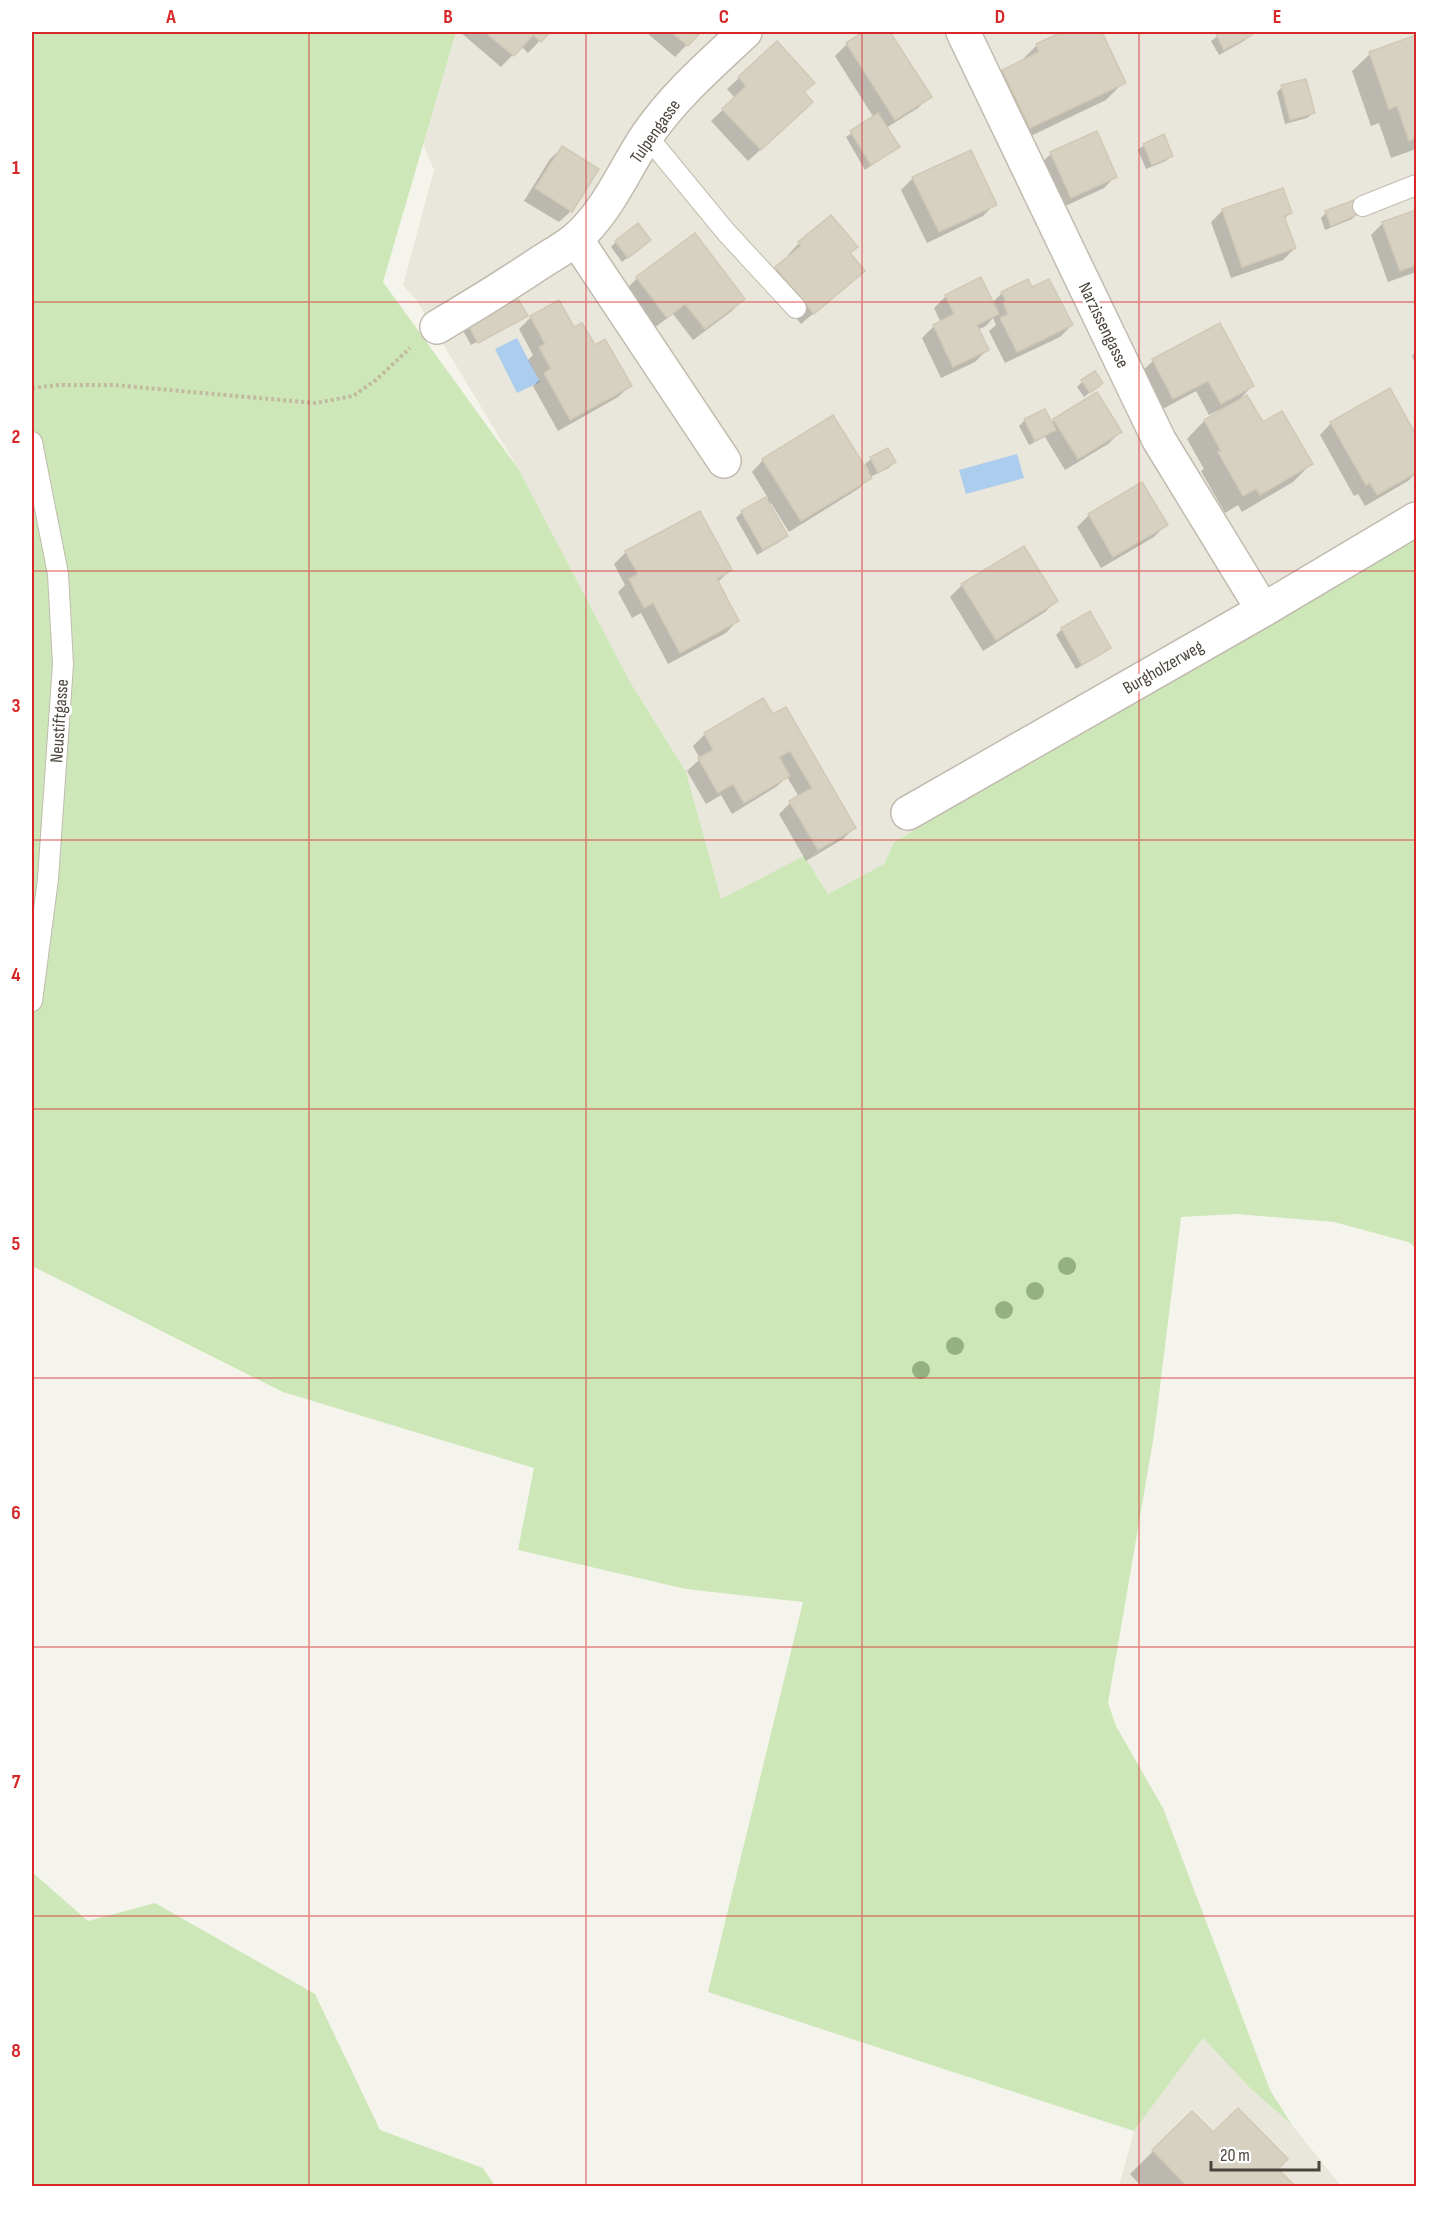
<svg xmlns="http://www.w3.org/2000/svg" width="1448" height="2218" font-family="'Sofia Sans Condensed',sans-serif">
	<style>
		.residential { fill: #e9e6db }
		.green { fill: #cde7b8 }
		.water { fill: #adcdee }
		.shadow { fill: #0003 }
		.building { fill: #d7d1c2; stroke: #d1c9b5; stroke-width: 1.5 }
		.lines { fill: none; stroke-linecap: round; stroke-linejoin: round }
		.lane-casing { stroke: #c1bcaf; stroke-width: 22 }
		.street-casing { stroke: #c1bcaf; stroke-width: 36 }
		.path { stroke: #c2b9a1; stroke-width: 4; stroke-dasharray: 3 3; stroke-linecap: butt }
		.lane { stroke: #fff; stroke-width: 20 }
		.street { stroke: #fff; stroke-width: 33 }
		.tree { fill: #94b184 }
		.grid { fill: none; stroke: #d62828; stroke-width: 1.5; stroke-opacity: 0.55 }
		.labels { text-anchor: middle; stroke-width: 6; stroke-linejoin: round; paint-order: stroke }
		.street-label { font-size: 18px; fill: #4a453a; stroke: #fff }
		.neatline { fill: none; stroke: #d62828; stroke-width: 2 }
		.grid-label { font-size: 20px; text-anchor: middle; font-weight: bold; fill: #d62828 }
	</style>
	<rect width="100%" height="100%" fill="#f5f4ec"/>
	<g class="residential">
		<polygon points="456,32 1416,32 1416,538 894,842 884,864 828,894 804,856 721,900 686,772 629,680 519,470 417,301 403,285 434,170 423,143"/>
		<polygon points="1203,2038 1250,2088 1292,2125 1341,2186 1119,2186 1134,2131"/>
	</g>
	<g class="green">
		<polygon points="32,32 456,32 383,282 519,470 629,680 686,772 721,899 804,856 828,894 884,864 894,842 1416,538 1416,1248 1408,1242 1334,1222 1236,1214 1181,1217 1154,1435 1108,1703 1116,1726 1163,1808 1270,2090 1292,2125 1250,2088 1203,2038 1134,2131 708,1992 803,1602 686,1589 518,1550 534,1468 283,1392 32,1266"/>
		<polygon points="32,1872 88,1921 155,1903 315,1994 380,2130 483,2168 495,2186 32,2186"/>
	</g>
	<g class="water">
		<polygon points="517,338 540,382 517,393 495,349"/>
		<polygon points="1017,454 1024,478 966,494 959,470"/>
	</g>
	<g class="shadow">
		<polygon points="460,32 548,32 528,53 521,46 501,67"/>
		<polygon points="646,32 699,32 675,57"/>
		<polygon points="866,32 889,32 930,96 918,108 886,128 898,147 865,170 846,137 874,118 835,56 847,44"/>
		<polygon points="1066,32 1100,32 1124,82 1106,100 1012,145 985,89 1003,71 1019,63 1036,46"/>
		<polygon points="1224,32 1248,32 1250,35 1244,41 1219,55 1211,41"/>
		<polygon points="1416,37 1416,149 1391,158 1379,123 1371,126 1352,71 1370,54"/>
		<polygon points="739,78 802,93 800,114 748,161 711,121 735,98 727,89"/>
		<polygon points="1282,87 1313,113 1307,118 1285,124 1277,92"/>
		<polygon points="1144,145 1172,155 1166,161 1146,169 1138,150"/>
		<polygon points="562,148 571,211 559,222 524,201 550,159"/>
		<polygon points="1051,154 1115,177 1104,188 1059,209 1039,165"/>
		<polygon points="913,178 995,204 983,216 927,243 901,190"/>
		<polygon points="1223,210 1290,213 1284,219 1295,248 1283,260 1231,278 1211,222"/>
		<polygon points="1416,212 1416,272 1388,282 1371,235 1383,223"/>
		<polygon points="1326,213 1358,213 1352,219 1325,230 1321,218"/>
		<polygon points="616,242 644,245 622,262 611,247"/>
		<polygon points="799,243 849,254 863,271 801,324 765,280 790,257 788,255"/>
		<polygon points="637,278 743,299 732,311 693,340 673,314 654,328 626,290"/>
		<polygon points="980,279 992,303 1002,293 1072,325 1060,337 1005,363 989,331 996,325 993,318 986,326 977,330 987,350 975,362 941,378 922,338 934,326 941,323 934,308 946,296"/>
		<polygon points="558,302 573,329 594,347 630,386 618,397 558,431 533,386 539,380 528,360 533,355 519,329 530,318"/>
		<polygon points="526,316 522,320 522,318 471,345 461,327"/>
		<polygon points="1416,351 1416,365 1412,356"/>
		<polygon points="1153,361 1252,386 1239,400 1209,415 1196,391 1161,410 1141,372"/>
		<polygon points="1082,382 1101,383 1084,397 1077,387"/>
		<polygon points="1389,390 1416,438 1416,473 1408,481 1365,506 1358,494 1354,496 1320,435 1331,423"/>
		<polygon points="1247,397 1262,424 1311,464 1293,482 1242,512 1238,505 1225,513 1201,471 1204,469 1187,439 1204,421"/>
		<polygon points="1045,411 1051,423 1054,420 1120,432 1108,444 1065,470 1045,437 1029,445 1019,426 1024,421"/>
		<polygon points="887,450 894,462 889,468 872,476 858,489 789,532 771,503 769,505 786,535 781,541 757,555 736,518 741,513 768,498 752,472 763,460 867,473 869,471 865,464 871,459"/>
		<polygon points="1141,484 1166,525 1154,537 1101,568 1077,527 1089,515"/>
		<polygon points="1023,548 1056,601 1045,612 983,651 950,597 962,585"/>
		<polygon points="626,552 730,570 717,583 737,621 726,633 668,664 641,613 632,618 618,592 625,585 614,564"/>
		<polygon points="1062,629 1110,648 1104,653 1076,669 1056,635"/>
		<polygon points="763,700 772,717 854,828 843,839 806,861 779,814 790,803 799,797 787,777 776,787 732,814 721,795 706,804 687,771 700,759 693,746 705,734"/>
		<polygon points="1192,2113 1213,2134 1276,2169 1293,2186 1141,2186 1130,2174"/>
	</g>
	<g class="building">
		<polygon points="485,32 550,32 541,42 533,35 514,56"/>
		<polygon points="671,32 701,32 688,46"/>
		<polygon points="863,32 890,32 932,97 895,120 846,43"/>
		<polygon points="1062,32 1102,32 1126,83 1030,128 1002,70 1039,52 1036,44"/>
		<polygon points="1221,32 1250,32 1252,35 1224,50 1216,34"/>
		<polygon points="1416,35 1416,138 1409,141 1397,106 1389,109 1369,52"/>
		<polygon points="777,41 815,83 804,92 813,102 761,150 722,109 746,86 738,77"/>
		<polygon points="1306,79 1315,113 1290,120 1281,85"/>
		<polygon points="878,113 900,147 871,165 850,131"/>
		<polygon points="1097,131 1117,177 1071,198 1050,152"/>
		<polygon points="1164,134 1173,156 1152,165 1143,144"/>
		<polygon points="562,146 599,169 572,212 535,188"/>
		<polygon points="971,150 997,205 939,232 912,177"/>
		<polygon points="1283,188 1292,213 1284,216 1296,248 1242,267 1222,209"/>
		<polygon points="1354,200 1359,214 1331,226 1325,211"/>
		<polygon points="1416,210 1416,265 1400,271 1382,222"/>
		<polygon points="831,215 858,247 850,253 865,271 814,314 775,267 801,246 798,242"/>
		<polygon points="638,223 651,240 628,258 615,241"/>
		<polygon points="695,233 745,299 705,329 685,304 667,318 636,277"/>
		<polygon points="981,277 999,314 977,325 989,350 953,367 933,325 954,314 945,295"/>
		<polygon points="1028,279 1032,287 1049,279 1073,325 1017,352 1000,318 1008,314 1003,302 1006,301 1001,292"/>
		<polygon points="515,294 528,316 478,343 466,321"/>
		<polygon points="559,300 574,327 582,323 595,345 605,339 632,386 570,420 544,373 551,369 539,347 545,344 530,316"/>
		<polygon points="1220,323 1254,386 1221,404 1208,381 1173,399 1152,359"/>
		<polygon points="1095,371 1103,383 1090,393 1081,380"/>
		<polygon points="1390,388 1416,435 1416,473 1377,495 1370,483 1366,485 1330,422"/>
		<polygon points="1097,392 1122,432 1078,459 1053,419"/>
		<polygon points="1247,395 1263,422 1282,411 1313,464 1260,495 1256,489 1243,496 1218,452 1221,451 1204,420"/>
		<polygon points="1045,409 1056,430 1035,441 1024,419"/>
		<polygon points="833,415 872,478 801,521 762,459"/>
		<polygon points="888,448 896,462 878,473 870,457"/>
		<polygon points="1142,482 1168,525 1113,557 1088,514"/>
		<polygon points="766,497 788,536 763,550 741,511"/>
		<polygon points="700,511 732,570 717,579 739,621 680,653 653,603 644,608 629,579 638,574 625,551"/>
		<polygon points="1024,546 1058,601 996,640 961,584"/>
		<polygon points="1090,611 1111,648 1082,665 1061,628"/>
		<polygon points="763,698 773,714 786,707 856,828 818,850 789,801 812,788 790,751 779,757 790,776 744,803 733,784 718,793 698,758 713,750 704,733"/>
		<polygon points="1238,2108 1288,2159 1278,2169 1295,2186 1187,2186 1152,2150 1192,2111 1213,2132"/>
	</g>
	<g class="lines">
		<defs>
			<g id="lane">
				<polyline points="647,136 726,232 796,308"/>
				<polyline points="1363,206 1416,185"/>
				<polyline points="32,442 58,574 63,664 48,879 32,1001"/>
			</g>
			<g id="street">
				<polyline points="963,32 1159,440 1263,610"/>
				<polyline points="576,239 724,461"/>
				<path d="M437 327C471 307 505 286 538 264 550 256 565 248 576 239 609 210 624 169 648 134 675 95 711 64 745 32"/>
				<polyline points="908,813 1263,610 1416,519"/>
			</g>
		</defs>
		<use href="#lane" class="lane-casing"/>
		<use href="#street" class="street-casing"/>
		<polyline class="path" points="32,388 58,385 113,385 315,403 353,396 376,380 410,348"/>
		<use href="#lane" class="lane"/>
		<use href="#street" class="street"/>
	</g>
	<g class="tree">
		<circle cx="1067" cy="1266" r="9"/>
		<circle cx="1035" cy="1291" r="9"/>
		<circle cx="1004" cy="1310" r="9"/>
		<circle cx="955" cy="1346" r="9"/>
		<circle cx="921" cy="1370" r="9"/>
	</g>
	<path class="grid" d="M309 32V2186M586 32V2186M862 32V2186M1139 32V2186M32 302H1416M32 571H1416M32 840H1416M32 1109H1416M32 1378H1416M32 1647H1416M32 1916H1416"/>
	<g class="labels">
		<g class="street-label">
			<text transform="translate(655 131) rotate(-55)" y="6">Tulpengasse</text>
			<text transform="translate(1104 325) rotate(64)" y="6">Narzissengasse</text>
			<text transform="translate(1163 667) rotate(-30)" y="6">Burgholzerweg</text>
			<text transform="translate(59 721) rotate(-86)" y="6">Neustiftgasse</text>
		</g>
	</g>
	<rect width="1448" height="2218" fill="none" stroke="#ffffff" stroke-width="66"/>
	<path d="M1211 2161v9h108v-9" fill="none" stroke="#4a453a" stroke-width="3"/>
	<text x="1220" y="2161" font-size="18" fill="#4a453a" stroke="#ffffff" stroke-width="4.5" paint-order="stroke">20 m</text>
	<rect x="33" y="33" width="1382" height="2152" class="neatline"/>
	<g class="grid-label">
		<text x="171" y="23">A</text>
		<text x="448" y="23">B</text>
		<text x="724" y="23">C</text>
		<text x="1000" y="23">D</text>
		<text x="1277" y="23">E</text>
		<text x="16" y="174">1</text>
		<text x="16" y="443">2</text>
		<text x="16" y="712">3</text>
		<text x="16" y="981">4</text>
		<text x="16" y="1250">5</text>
		<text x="16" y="1519">6</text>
		<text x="16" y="1788">7</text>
		<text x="16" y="2057">8</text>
	</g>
</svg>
